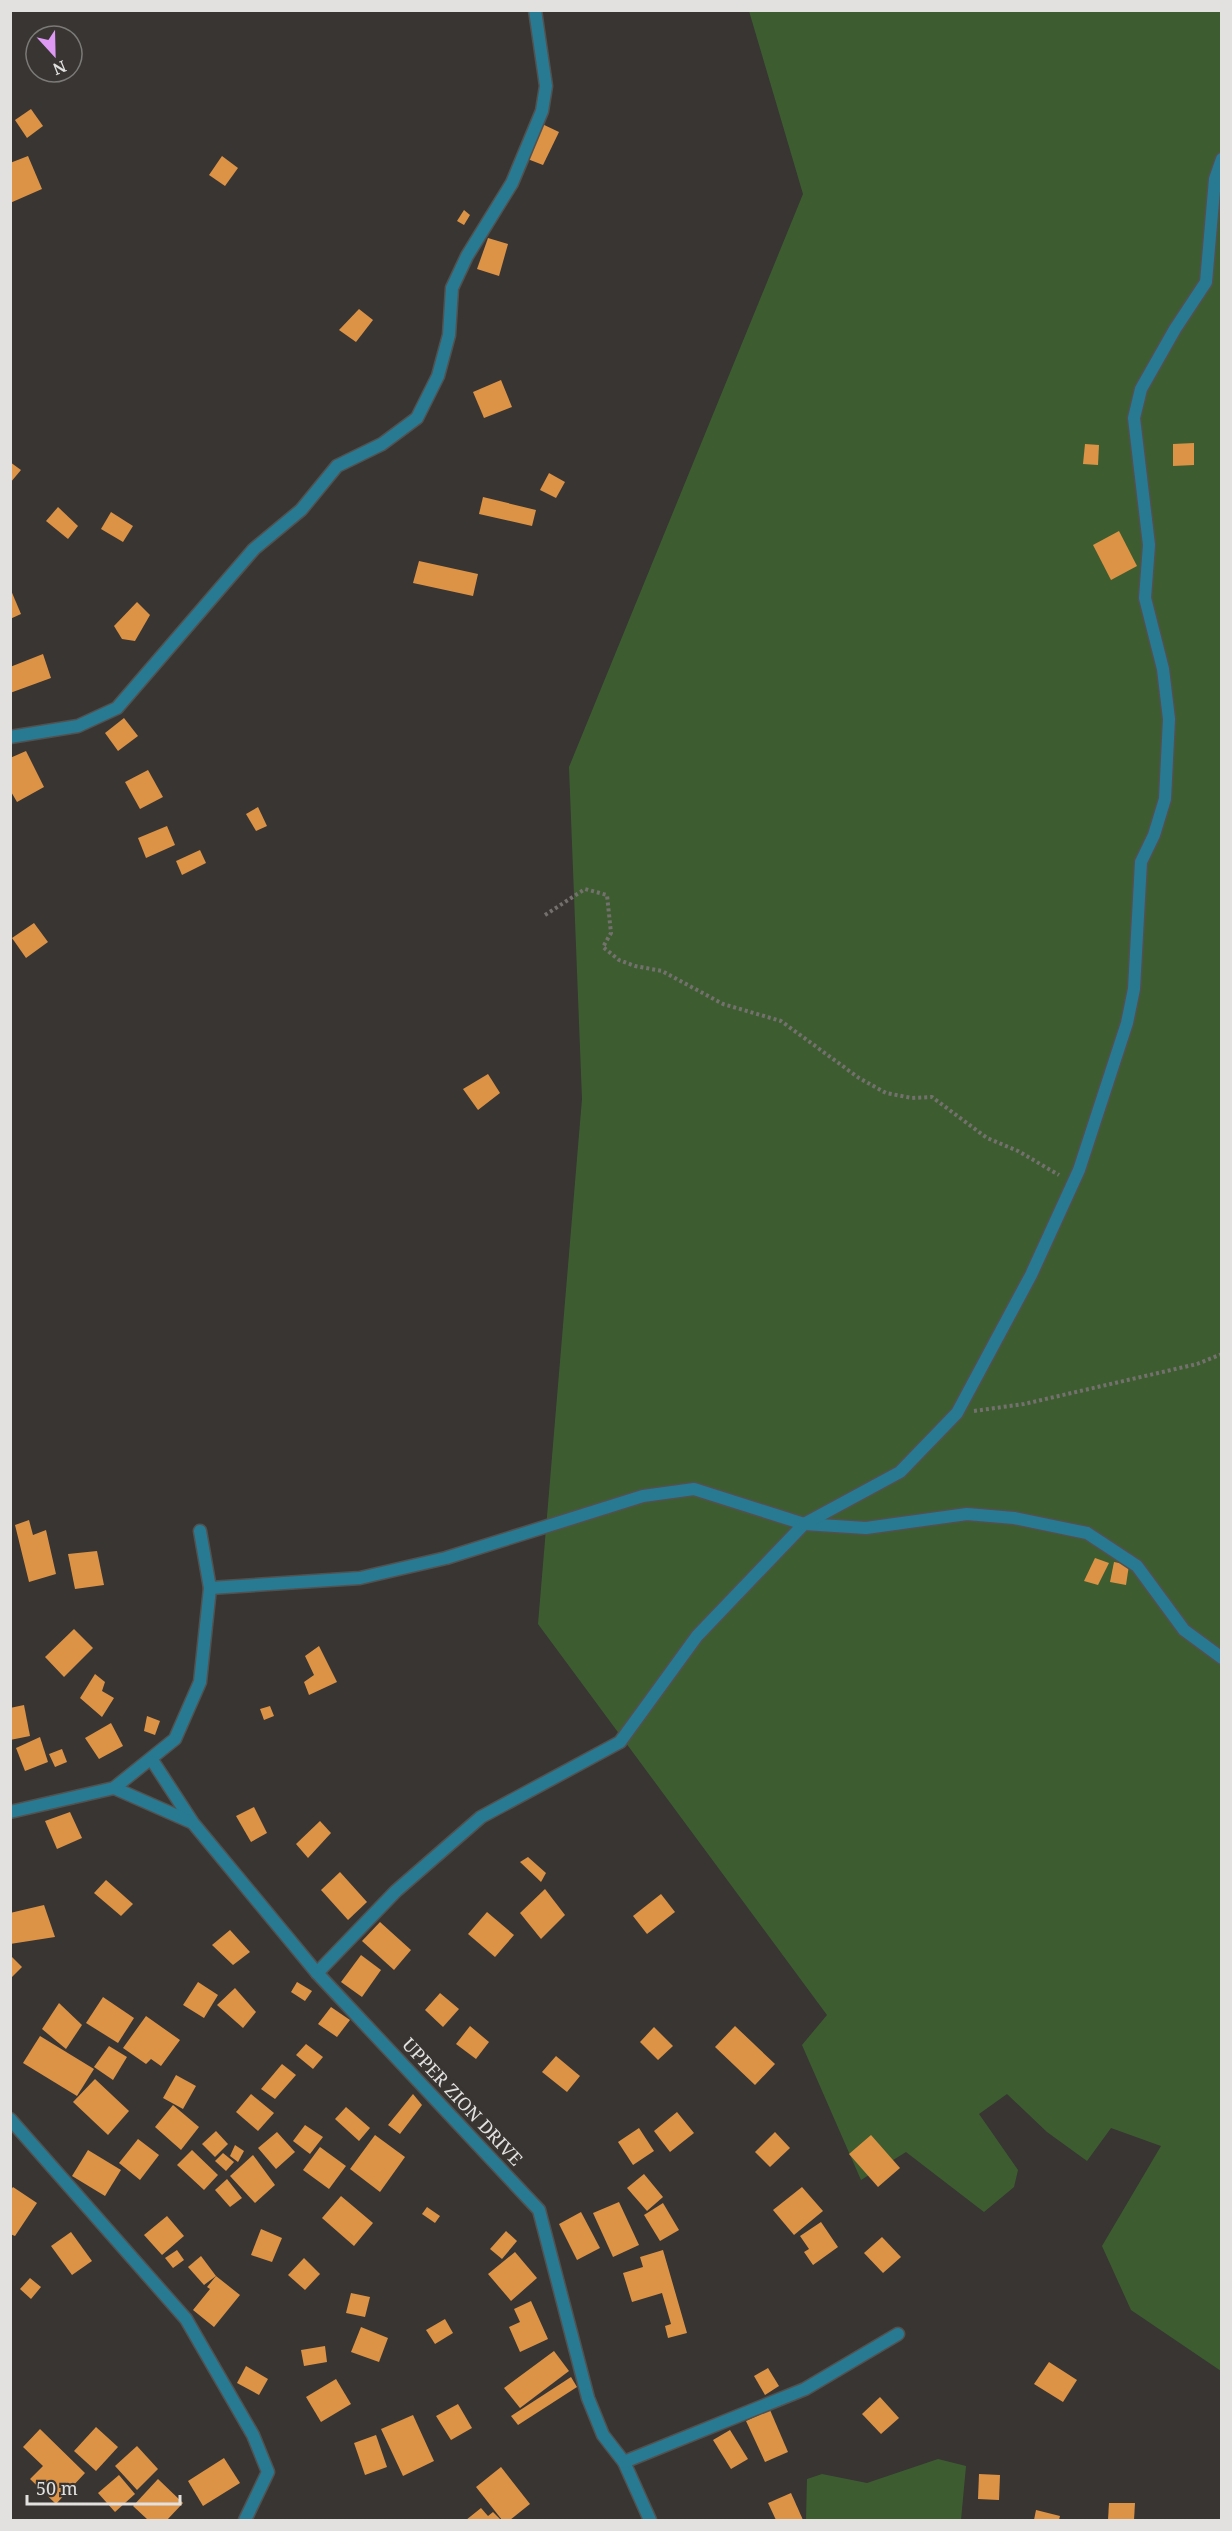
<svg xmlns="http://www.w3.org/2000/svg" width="1232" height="2531" font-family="'Noto Serif',serif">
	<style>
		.green { fill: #3d5d30 }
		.building { fill: #dd9345 }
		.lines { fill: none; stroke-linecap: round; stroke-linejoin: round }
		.street-casing { stroke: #53514f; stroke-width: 15 }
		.path { stroke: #73706e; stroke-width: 4; stroke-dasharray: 3 3; stroke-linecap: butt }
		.street { stroke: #287a92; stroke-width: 12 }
		.labels { text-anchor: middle; stroke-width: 6; stroke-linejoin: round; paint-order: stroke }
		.street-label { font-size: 18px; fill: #e3e1e0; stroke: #383533 }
	</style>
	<rect width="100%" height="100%" fill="#383533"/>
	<g class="green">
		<polygon points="749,11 1221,11 1221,2371 1131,2310 1102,2246 1161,2146 1111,2128 1087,2161 1047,2132 1007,2094 979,2114 1018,2170 1014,2187 984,2212 906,2152 861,2180 802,2045 827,2015 538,1624 582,1099 569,767 803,194"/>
		<polygon points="938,2459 966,2466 961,2520 806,2520 807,2479 822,2474 867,2483"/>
	</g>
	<g class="building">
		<polygon points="31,109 43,126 27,138 15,120"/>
		<polygon points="540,123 559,132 543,165 525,158"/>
		<polygon points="28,156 42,189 10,203 10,163"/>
		<polygon points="222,156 238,168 225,186 209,175"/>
		<polygon points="464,210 470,215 464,225 457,221"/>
		<polygon points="488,238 508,244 499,276 477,269"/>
		<polygon points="359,309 373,320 356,342 339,330"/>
		<polygon points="501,380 512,407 484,418 473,392"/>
		<polygon points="1194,443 1194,465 1173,466 1173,444"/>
		<polygon points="1085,444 1099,445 1098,465 1083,464"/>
		<polygon points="10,462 21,470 10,483"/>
		<polygon points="549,473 565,482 556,498 540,490"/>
		<polygon points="483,497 536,510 532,526 479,514"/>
		<polygon points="58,507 78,526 68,539 46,521"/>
		<polygon points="111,512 133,526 123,542 101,529"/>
		<polygon points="1119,531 1137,566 1111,580 1093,545"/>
		<polygon points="419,561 478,574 473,596 413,583"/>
		<polygon points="10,588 21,614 10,619"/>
		<polygon points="137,602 150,615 135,641 122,639 114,626"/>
		<polygon points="43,654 51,678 10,693 10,667"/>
		<polygon points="124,718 138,736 118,751 105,733"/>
		<polygon points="26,751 44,787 17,802 10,790 10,758"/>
		<polygon points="148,770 163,797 140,809 125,782"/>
		<polygon points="258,807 267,826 256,831 246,814"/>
		<polygon points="167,826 175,845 146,858 138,838"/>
		<polygon points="200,850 206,863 182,875 176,861"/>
		<polygon points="34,923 48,942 26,958 12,938"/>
		<polygon points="488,1074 500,1093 478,1110 463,1089"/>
		<polygon points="29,1520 33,1535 46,1530 56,1574 29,1582 15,1525"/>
		<polygon points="97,1551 104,1585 75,1589 68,1554"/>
		<polygon points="1095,1558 1109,1563 1098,1585 1084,1581"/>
		<polygon points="1114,1562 1129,1565 1126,1585 1110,1582"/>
		<polygon points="74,1629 93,1648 64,1677 45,1657"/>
		<polygon points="319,1646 337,1682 309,1695 304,1682 314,1675 305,1656"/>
		<polygon points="95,1674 105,1682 102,1691 114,1698 102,1717 80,1698"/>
		<polygon points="24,1705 30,1736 10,1740 10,1708"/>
		<polygon points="270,1706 274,1716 264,1720 260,1709"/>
		<polygon points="147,1716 160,1721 155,1735 144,1731"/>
		<polygon points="111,1723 123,1746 99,1759 85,1738"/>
		<polygon points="40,1737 48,1762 25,1771 16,1748"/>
		<polygon points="62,1749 67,1762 55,1767 49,1754"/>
		<polygon points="254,1807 267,1833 251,1842 236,1816"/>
		<polygon points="70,1812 82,1838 57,1849 45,1821"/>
		<polygon points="320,1821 331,1833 308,1858 296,1844"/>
		<polygon points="528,1857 546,1873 541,1882 520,1862"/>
		<polygon points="340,1872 367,1902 348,1920 321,1890"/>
		<polygon points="106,1880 133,1904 121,1916 94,1893"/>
		<polygon points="545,1889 565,1915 541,1939 520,1913"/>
		<polygon points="661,1894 675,1912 647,1934 633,1916"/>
		<polygon points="44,1905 55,1937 10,1944 10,1913"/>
		<polygon points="487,1912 514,1935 495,1957 468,1934"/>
		<polygon points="380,1922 411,1950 394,1970 362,1941"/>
		<polygon points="230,1930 250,1952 233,1965 212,1945"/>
		<polygon points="10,1955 22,1967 12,1977 10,1976"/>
		<polygon points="361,1955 381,1970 362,1997 341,1982"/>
		<polygon points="198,1982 218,1995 204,2018 183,2005"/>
		<polygon points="297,1982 312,1991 305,2001 291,1992"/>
		<polygon points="235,1988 256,2012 243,2028 217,2005"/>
		<polygon points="440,1993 459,2009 443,2027 425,2010"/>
		<polygon points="103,1997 134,2018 118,2043 86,2023"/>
		<polygon points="59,2003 82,2025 66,2049 42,2029"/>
		<polygon points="331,2007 350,2020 337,2037 318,2024"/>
		<polygon points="146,2016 180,2040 161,2066 151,2059 146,2064 123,2048"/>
		<polygon points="470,2026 489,2042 476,2059 456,2044"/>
		<polygon points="735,2026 775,2064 755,2085 715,2047"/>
		<polygon points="654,2027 673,2046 658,2060 640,2042"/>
		<polygon points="40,2036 94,2069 77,2096 23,2063"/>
		<polygon points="306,2044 323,2057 313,2069 296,2055"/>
		<polygon points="109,2046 127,2057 113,2080 94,2067"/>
		<polygon points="556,2056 580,2076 567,2092 542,2072"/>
		<polygon points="282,2064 296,2075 275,2099 261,2089"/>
		<polygon points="176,2075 196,2086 183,2109 163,2098"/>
		<polygon points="95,2079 129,2111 108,2135 73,2102"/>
		<polygon points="251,2094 274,2113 258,2131 236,2112"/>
		<polygon points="413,2094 422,2105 400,2134 388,2125"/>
		<polygon points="173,2105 199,2127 181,2150 155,2127"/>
		<polygon points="346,2107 370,2128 359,2141 335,2119"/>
		<polygon points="677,2112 694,2133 670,2152 654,2131"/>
		<polygon points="305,2125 323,2137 310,2154 293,2141"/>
		<polygon points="639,2128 654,2151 633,2165 618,2142"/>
		<polygon points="216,2131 228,2144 215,2157 202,2144"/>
		<polygon points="277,2132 295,2152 276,2169 258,2148"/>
		<polygon points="775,2132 790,2148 770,2167 755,2152"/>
		<polygon points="375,2135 405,2157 380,2192 350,2169"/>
		<polygon points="871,2135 900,2168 878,2187 849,2154"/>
		<polygon points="138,2139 159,2155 140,2180 119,2163"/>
		<polygon points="235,2145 244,2151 238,2162 230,2156"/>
		<polygon points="320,2147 346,2166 329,2189 303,2170"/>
		<polygon points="88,2150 121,2170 105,2196 72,2176"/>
		<polygon points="192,2150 218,2175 204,2190 177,2165"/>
		<polygon points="223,2153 234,2162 226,2171 215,2161"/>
		<polygon points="253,2155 275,2185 255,2203 230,2176"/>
		<polygon points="644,2174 663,2197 647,2211 627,2188"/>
		<polygon points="227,2179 242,2198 230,2207 215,2190"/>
		<polygon points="13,2187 37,2203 15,2236 10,2234 10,2191"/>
		<polygon points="802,2187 823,2211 794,2235 773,2210"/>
		<polygon points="341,2196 373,2223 354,2246 322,2218"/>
		<polygon points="619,2202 639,2245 613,2257 593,2213"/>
		<polygon points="663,2203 679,2230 660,2241 644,2215"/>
		<polygon points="427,2207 440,2216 435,2223 422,2214"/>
		<polygon points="581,2212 600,2248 577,2260 559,2224"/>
		<polygon points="167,2216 184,2236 162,2255 144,2235"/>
		<polygon points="821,2222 838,2247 813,2265 804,2252 809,2249 800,2236"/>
		<polygon points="261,2229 282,2238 272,2262 251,2255"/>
		<polygon points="506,2231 517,2241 502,2259 490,2249"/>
		<polygon points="71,2232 92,2261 72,2275 51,2246"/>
		<polygon points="882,2237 901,2257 883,2273 864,2253"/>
		<polygon points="177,2250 184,2260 173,2268 165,2258"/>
		<polygon points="663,2250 687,2333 668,2338 665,2326 671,2324 662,2293 632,2302 623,2273 643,2267 640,2257"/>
		<polygon points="515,2252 537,2278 511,2301 488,2274"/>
		<polygon points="201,2256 216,2276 204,2285 188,2267"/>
		<polygon points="304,2258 320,2274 305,2290 288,2275"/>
		<polygon points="216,2276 240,2295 214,2327 193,2310 210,2289 207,2287"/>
		<polygon points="30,2278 41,2287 31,2299 20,2289"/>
		<polygon points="351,2293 370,2297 365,2317 346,2313"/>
		<polygon points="531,2301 548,2339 520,2352 509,2327 520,2322 514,2309"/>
		<polygon points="445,2319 453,2333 435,2344 426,2330"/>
		<polygon points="361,2327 388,2338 379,2362 351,2352"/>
		<polygon points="325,2346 327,2362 304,2366 301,2350"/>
		<polygon points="554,2351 569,2371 520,2408 504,2388"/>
		<polygon points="1049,2362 1077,2380 1063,2402 1034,2384"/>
		<polygon points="246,2366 268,2379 259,2395 237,2383"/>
		<polygon points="768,2368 779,2386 765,2395 754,2376"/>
		<polygon points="571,2377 577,2387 518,2425 511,2416"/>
		<polygon points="336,2379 351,2404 321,2422 306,2397"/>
		<polygon points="880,2397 899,2418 881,2434 862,2414"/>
		<polygon points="458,2404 472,2428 451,2440 436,2416"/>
		<polygon points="770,2410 788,2452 765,2462 746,2421"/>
		<polygon points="413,2415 434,2461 403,2476 381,2429"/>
		<polygon points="96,2427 118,2447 96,2471 74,2451"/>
		<polygon points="40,2429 85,2473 56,2504 30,2479 43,2466 23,2447"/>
		<polygon points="730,2430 748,2459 731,2469 713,2440"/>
		<polygon points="376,2435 387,2467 365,2475 354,2443"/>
		<polygon points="137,2446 158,2469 137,2490 115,2466"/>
		<polygon points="224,2458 240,2483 203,2506 188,2481"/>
		<polygon points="501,2467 530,2504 510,2520 502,2520 476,2487"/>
		<polygon points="979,2474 1000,2475 999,2500 978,2499"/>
		<polygon points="119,2475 135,2494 115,2512 98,2493"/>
		<polygon points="158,2479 183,2503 167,2520 148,2520 133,2506"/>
		<polygon points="791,2493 803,2520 776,2520 768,2503"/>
		<polygon points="1109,2503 1135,2503 1134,2520 1108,2520"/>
		<polygon points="481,2508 488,2516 493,2512 501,2520 466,2520"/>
		<polygon points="1036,2510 1060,2516 1059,2520 1034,2520"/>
	</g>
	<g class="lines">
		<defs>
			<g id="street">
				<polyline points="10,737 78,726 117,708 254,549 301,510 337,466 382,444 417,418 438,376 449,335 452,288 467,256 512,183 542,111 546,86 535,10"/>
				<polyline points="210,1588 360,1578 446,1558 643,1496 694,1489 804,1524 866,1528 967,1514 1014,1518 1087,1533 1137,1566 1184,1630 1222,1658"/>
				<polyline points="152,1760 193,1823 317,1973 539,2210 588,2398 603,2435 624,2462 650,2520"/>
				<polyline points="114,1788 191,1822"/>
				<polyline points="10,1812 114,1788 175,1739 200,1682 210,1588 200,1531"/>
				<polyline points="317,1973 396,1891 481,1817 620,1742 697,1636 804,1524 900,1472 957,1413 1031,1275 1079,1170 1127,1023 1134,989 1141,862 1154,835 1165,799 1169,719 1163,669 1145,598 1149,545 1134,418 1141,389 1175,329 1206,282 1215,179 1222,159"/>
				<polyline points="10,2119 186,2319 253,2435 268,2472 245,2520"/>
				<polyline points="624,2462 805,2389 898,2334"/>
			</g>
		</defs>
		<use href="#street" class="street-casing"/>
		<g class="path">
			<polyline points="545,915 585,889 607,895 611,933 603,947 619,960 635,966 662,971 723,1004 781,1021 859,1078 886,1093 912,1098 932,1097 987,1138 1018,1151 1059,1175"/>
			<polyline points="974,1411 1024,1404 1197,1364 1222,1354"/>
		</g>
		<use href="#street" class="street"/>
	</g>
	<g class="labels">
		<g class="street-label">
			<text transform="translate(462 2102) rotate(47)" y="6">UPPER ZION DRIVE</text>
		</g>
	</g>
	<rect width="1232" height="2531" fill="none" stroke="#e3e1e0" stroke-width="24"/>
	<g transform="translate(54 54) rotate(158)"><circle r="28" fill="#383533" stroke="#7c7a78" stroke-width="1.5"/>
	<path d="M0-4.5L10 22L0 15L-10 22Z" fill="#dd99f3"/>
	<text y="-9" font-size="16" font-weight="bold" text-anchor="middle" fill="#e3e1e0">N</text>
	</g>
	<path d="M27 2495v9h153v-9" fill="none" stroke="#e3e1e0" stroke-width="3"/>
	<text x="36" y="2495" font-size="18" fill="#e3e1e0" stroke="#383533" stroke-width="4.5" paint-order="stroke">50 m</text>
</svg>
